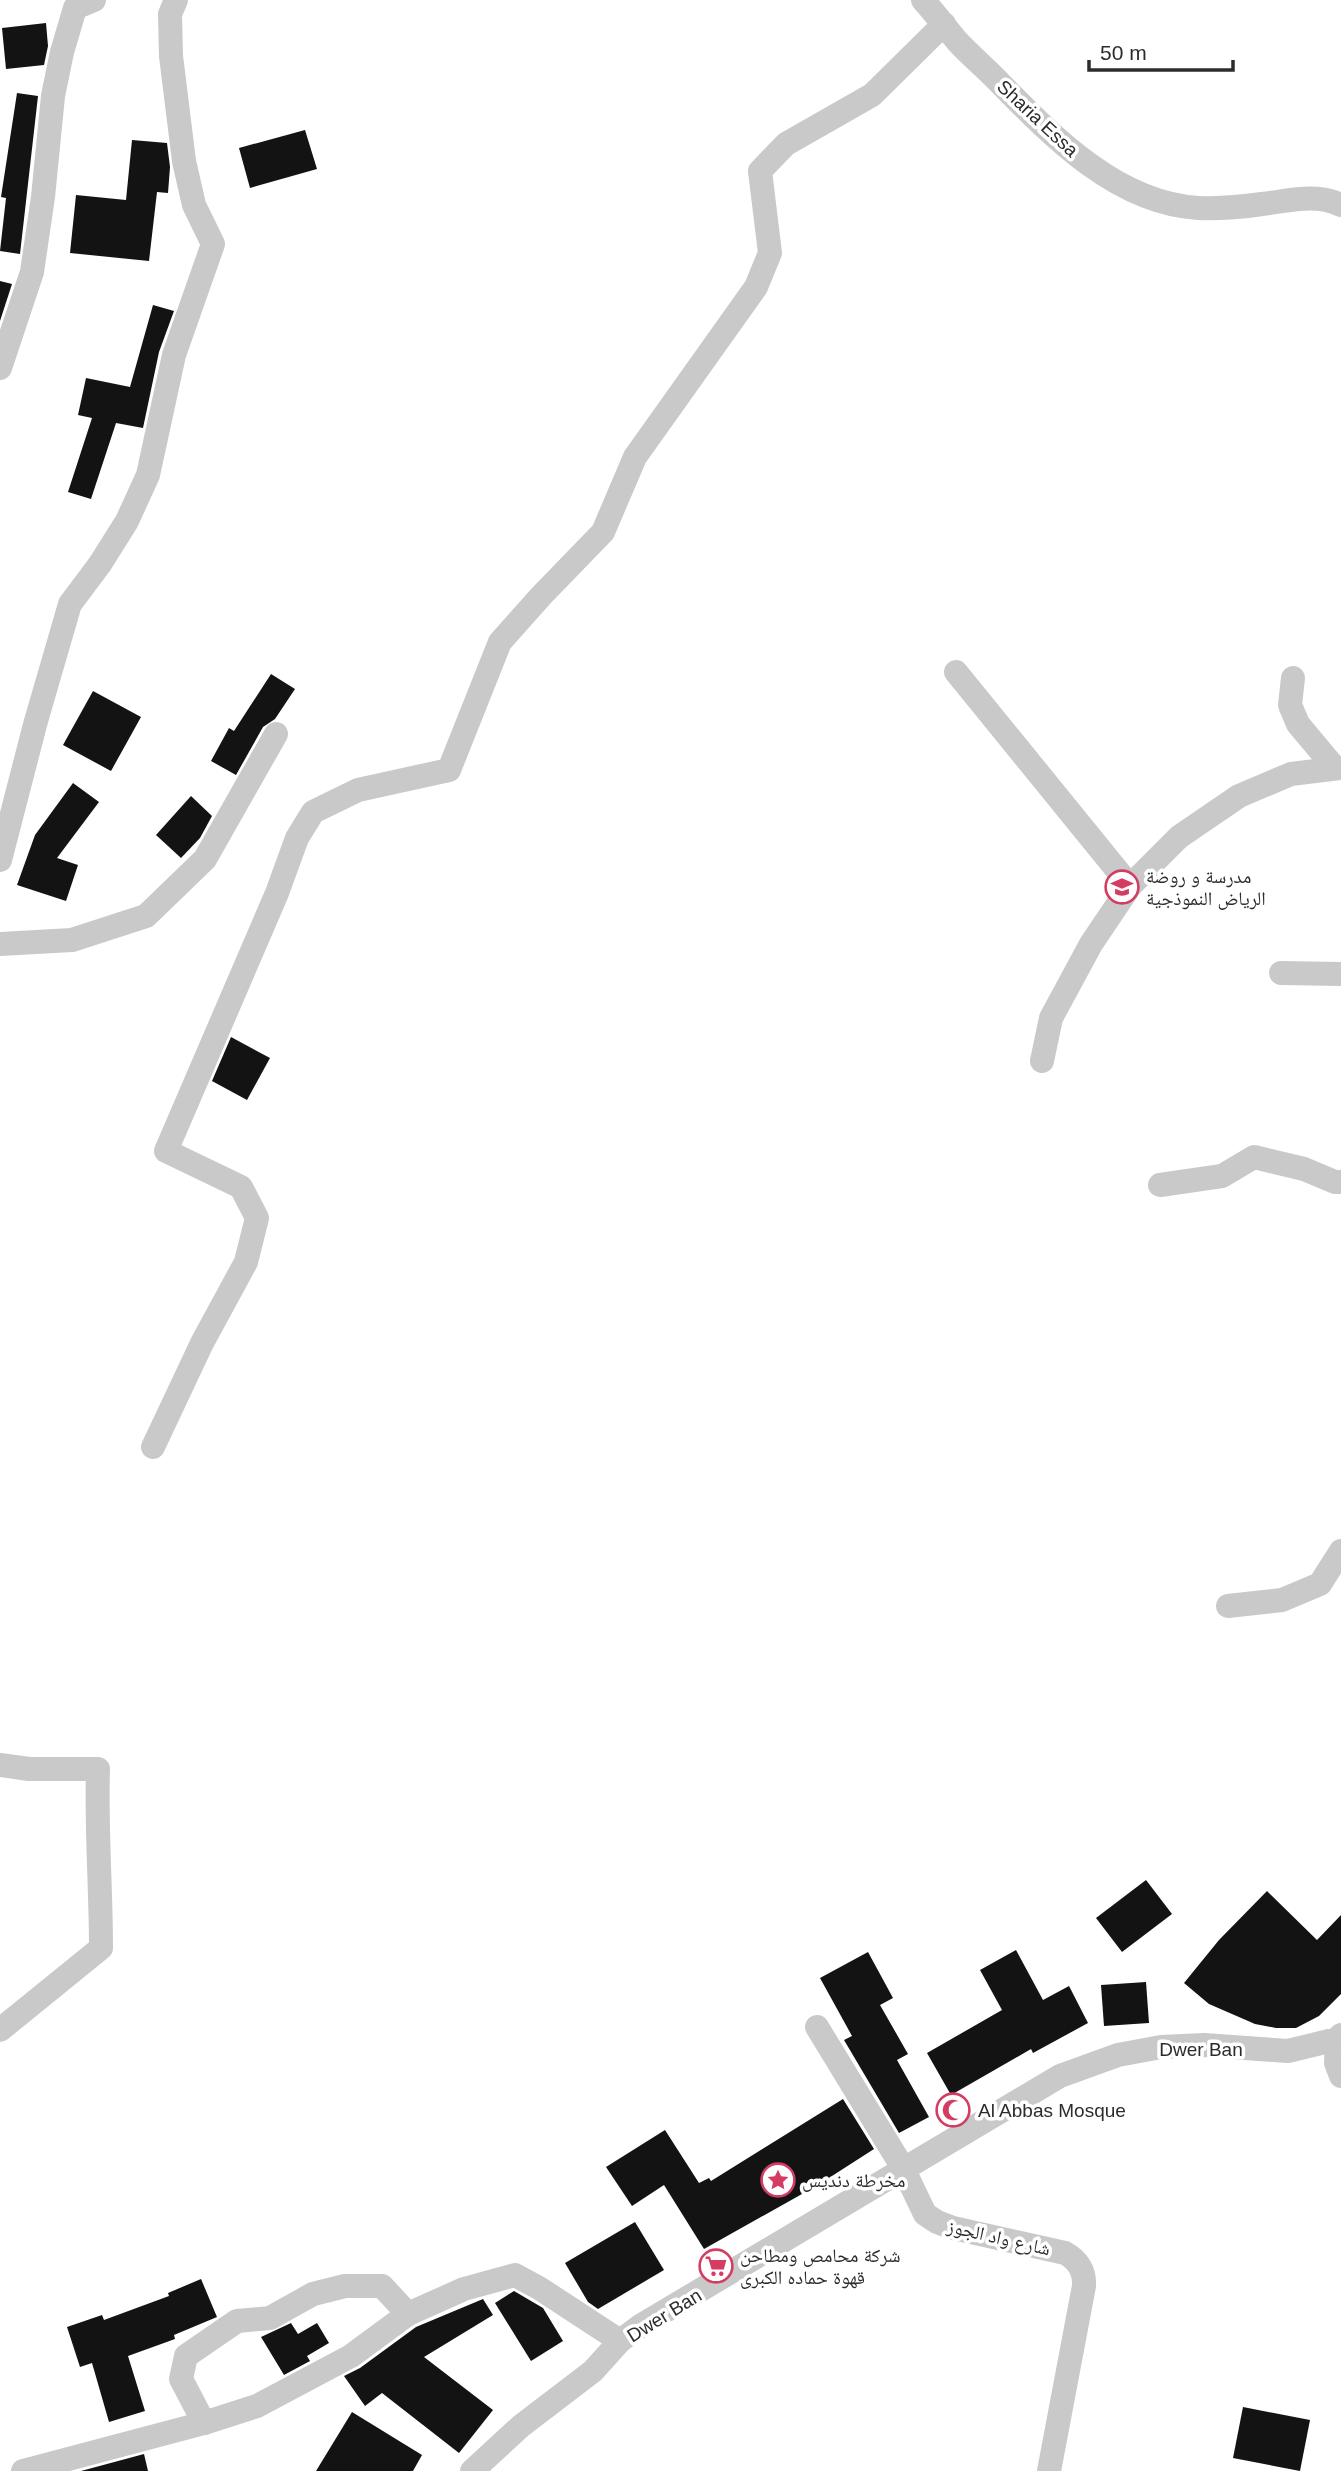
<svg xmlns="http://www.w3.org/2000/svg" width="1341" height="2471" font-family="Helvetica,'Noto Naskh Arabic',sans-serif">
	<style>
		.building { fill: #131313 }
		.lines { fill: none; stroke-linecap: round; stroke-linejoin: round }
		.minor { stroke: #c9c9c9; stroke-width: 24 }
		.labels { text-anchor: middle; stroke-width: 7; stroke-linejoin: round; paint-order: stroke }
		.street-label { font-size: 19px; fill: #2c2c2c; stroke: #fff }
		.poi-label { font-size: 19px; fill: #2c2c2c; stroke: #fff; text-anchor: start }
	</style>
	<rect width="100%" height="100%" fill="#fff"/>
	<g class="building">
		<polygon points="46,23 48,46 44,65 6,69 2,28"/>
		<polygon points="17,93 38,96 20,254 0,251 6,198 1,197"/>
		<polygon points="305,130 317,169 250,188 239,148"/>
		<polygon points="132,140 167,143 170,167 168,193 157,192 149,261 70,253 76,195 126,200"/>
		<polygon points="0,281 12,284 0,321"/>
		<polygon points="153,305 174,311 159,352 143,428 116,423 91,499 68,492 92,418 78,415 86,378 130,387"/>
		<polygon points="271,674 295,689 275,719 263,727 236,775 211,761 229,728 234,731"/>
		<polygon points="93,691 141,717 111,771 63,745"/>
		<polygon points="73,783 99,802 57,858 78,865 66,901 17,885 35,835"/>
		<polygon points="191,796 212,816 200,838 181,858 156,835"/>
		<polygon points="231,1037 270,1058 247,1100 212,1081"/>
		<polygon points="1146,1880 1172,1914 1122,1952 1096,1918"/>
		<polygon points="1267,1891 1317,1940 1341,1915 1341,1994 1319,2016 1296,2028 1276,2028 1255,2024 1209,2004 1184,1983 1219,1940"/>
		<polygon points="1016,1950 1043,2000 1069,1986 1088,2023 1033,2053 1031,2049 951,2095 927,2053 1002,2010 980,1970"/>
		<polygon points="868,1952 893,1998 880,2005 908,2054 897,2060 929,2117 899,2133 844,2040 852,2036 820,1978"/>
		<polygon points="1146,1982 1149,2023 1104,2026 1101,1985"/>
		<polygon points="843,2099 874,2149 818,2185 704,2249 664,2185 632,2206 606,2167 665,2130 699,2183 709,2178 711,2181"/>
		<polygon points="635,2222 664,2270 598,2309 588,2302 565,2263"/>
		<polygon points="201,2279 217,2317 174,2335 175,2339 128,2356 145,2411 109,2422 92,2363 80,2367 67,2327 102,2315 104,2320 169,2296 168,2293"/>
		<polygon points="514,2291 543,2308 563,2341 531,2361 495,2303"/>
		<polygon points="483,2299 493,2315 424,2357 493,2410 459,2453 382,2393 365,2406 344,2376 360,2368 416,2327"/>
		<polygon points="291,2323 298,2334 317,2323 329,2343 307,2356 310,2361 284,2375 261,2337"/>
		<polygon points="1243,2407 1310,2420 1300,2471 1233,2458"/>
		<polygon points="352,2412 422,2455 413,2471 316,2471"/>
		<polygon points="144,2454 148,2471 81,2471"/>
	</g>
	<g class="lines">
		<g class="minor">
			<path d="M923 0C935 13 945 27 957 41 969 54 983 66 995 78 1050 134 1115 203 1198 208 1220 209 1241 207 1262 204 1289 201 1315 193 1341 205"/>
			<polyline points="0,368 32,272 43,197 53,96 62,52 75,8 94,0"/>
			<polyline points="956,672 1130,886"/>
			<polyline points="1293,678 1290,705 1298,724 1334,767"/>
			<polyline points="0,860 36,721 70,604 100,564 127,521 148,475 174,355 213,244 194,205 184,161 171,56 170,14 176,0"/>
			<polyline points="0,944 72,940 146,916 205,859 276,734"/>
			<polyline points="1281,973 1341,974"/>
			<polyline points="1042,1061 1051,1018 1091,944 1130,886 1179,837 1239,796 1291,774 1341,768"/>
			<polyline points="1160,1185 1222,1176 1254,1157 1304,1169 1335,1182 1341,1182"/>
			<polyline points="153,1447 202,1343 246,1262 257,1218 241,1187 166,1151 277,893 297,838 313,812 358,790 449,770 500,642 541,596 603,532 635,457 756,287 770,253 760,171 786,144 872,95 944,24"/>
			<polyline points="1228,1606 1282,1600 1320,1584 1341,1551"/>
			<path d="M0 1765 29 1769H98C96 1829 101 1888 101 1948L0 2030"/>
			<path d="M817 2027 903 2168 925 2214 937 2222 953 2228 1065 2253C1078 2260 1085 2271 1084 2286L1049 2471"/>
			<polyline points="1337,2039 1336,2063 1341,2076"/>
			<polyline points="204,2423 181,2379 186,2356 237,2321 270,2318 313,2294 345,2286 382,2286 408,2314"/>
			<polyline points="23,2471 204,2423 257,2406 351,2356 408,2314 464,2289 515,2275 539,2288 620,2341"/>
			<polyline points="472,2471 521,2426 593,2371 620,2341 640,2326 1060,2076 1118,2055 1161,2047 1204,2045 1288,2051 1337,2039 1341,2035"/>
		</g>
	</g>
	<defs>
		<symbol id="school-ring" viewBox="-11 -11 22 22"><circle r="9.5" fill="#fff" stroke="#d43c61" stroke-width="1.5"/><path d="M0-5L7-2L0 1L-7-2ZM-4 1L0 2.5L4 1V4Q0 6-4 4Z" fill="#d43c61"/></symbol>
		<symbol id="mosque-ring" viewBox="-11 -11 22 22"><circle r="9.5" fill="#fff" stroke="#d43c61" stroke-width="1.5"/><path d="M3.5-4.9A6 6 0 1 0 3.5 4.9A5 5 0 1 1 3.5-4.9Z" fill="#d43c61"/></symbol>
		<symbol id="sight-ring" viewBox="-11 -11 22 22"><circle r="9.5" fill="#fff" stroke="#d43c61" stroke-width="1.5"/><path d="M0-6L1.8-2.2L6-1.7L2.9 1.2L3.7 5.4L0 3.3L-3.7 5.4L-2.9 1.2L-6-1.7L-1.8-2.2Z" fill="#d43c61"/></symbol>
		<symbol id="supermarket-ring" viewBox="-11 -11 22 22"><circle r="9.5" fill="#fff" stroke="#d43c61" stroke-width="1.5"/><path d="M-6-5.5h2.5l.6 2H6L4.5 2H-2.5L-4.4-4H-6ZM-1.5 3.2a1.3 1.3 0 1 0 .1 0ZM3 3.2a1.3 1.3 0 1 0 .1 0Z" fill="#d43c61"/></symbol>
	</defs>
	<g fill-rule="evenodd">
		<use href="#school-ring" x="1103" y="868" width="38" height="38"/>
		<use href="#mosque-ring" x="934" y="2091" width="38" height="38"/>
		<use href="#sight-ring" x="759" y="2161" width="38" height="38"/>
		<use href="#supermarket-ring" x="697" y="2247" width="38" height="38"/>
	</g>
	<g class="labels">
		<g class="street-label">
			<text transform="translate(1038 118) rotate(43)" y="7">Sharia Essa</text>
			<text x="1201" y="2056">Dwer Ban</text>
			<text transform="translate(999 2237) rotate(13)" y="7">شارع واد الجوز</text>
			<text transform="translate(664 2315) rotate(-32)" y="7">Dwer Ban</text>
		</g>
		<g class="poi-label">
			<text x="1146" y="883">مدرسة و روضة<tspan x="1146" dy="22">الرياض النموذجية</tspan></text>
			<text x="978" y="2117">Al Abbas Mosque</text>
			<text x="802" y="2187">مخرطة دنديس</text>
			<text x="740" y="2262">شركة محامص ومطاحن<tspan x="740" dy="22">قهوة حماده الكبرى</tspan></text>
		</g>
	</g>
	<path d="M1089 60v10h144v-10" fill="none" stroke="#2c2c2c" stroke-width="3.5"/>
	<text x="1100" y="60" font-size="21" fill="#2c2c2c" stroke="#ffffff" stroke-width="5" paint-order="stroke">50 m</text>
</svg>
